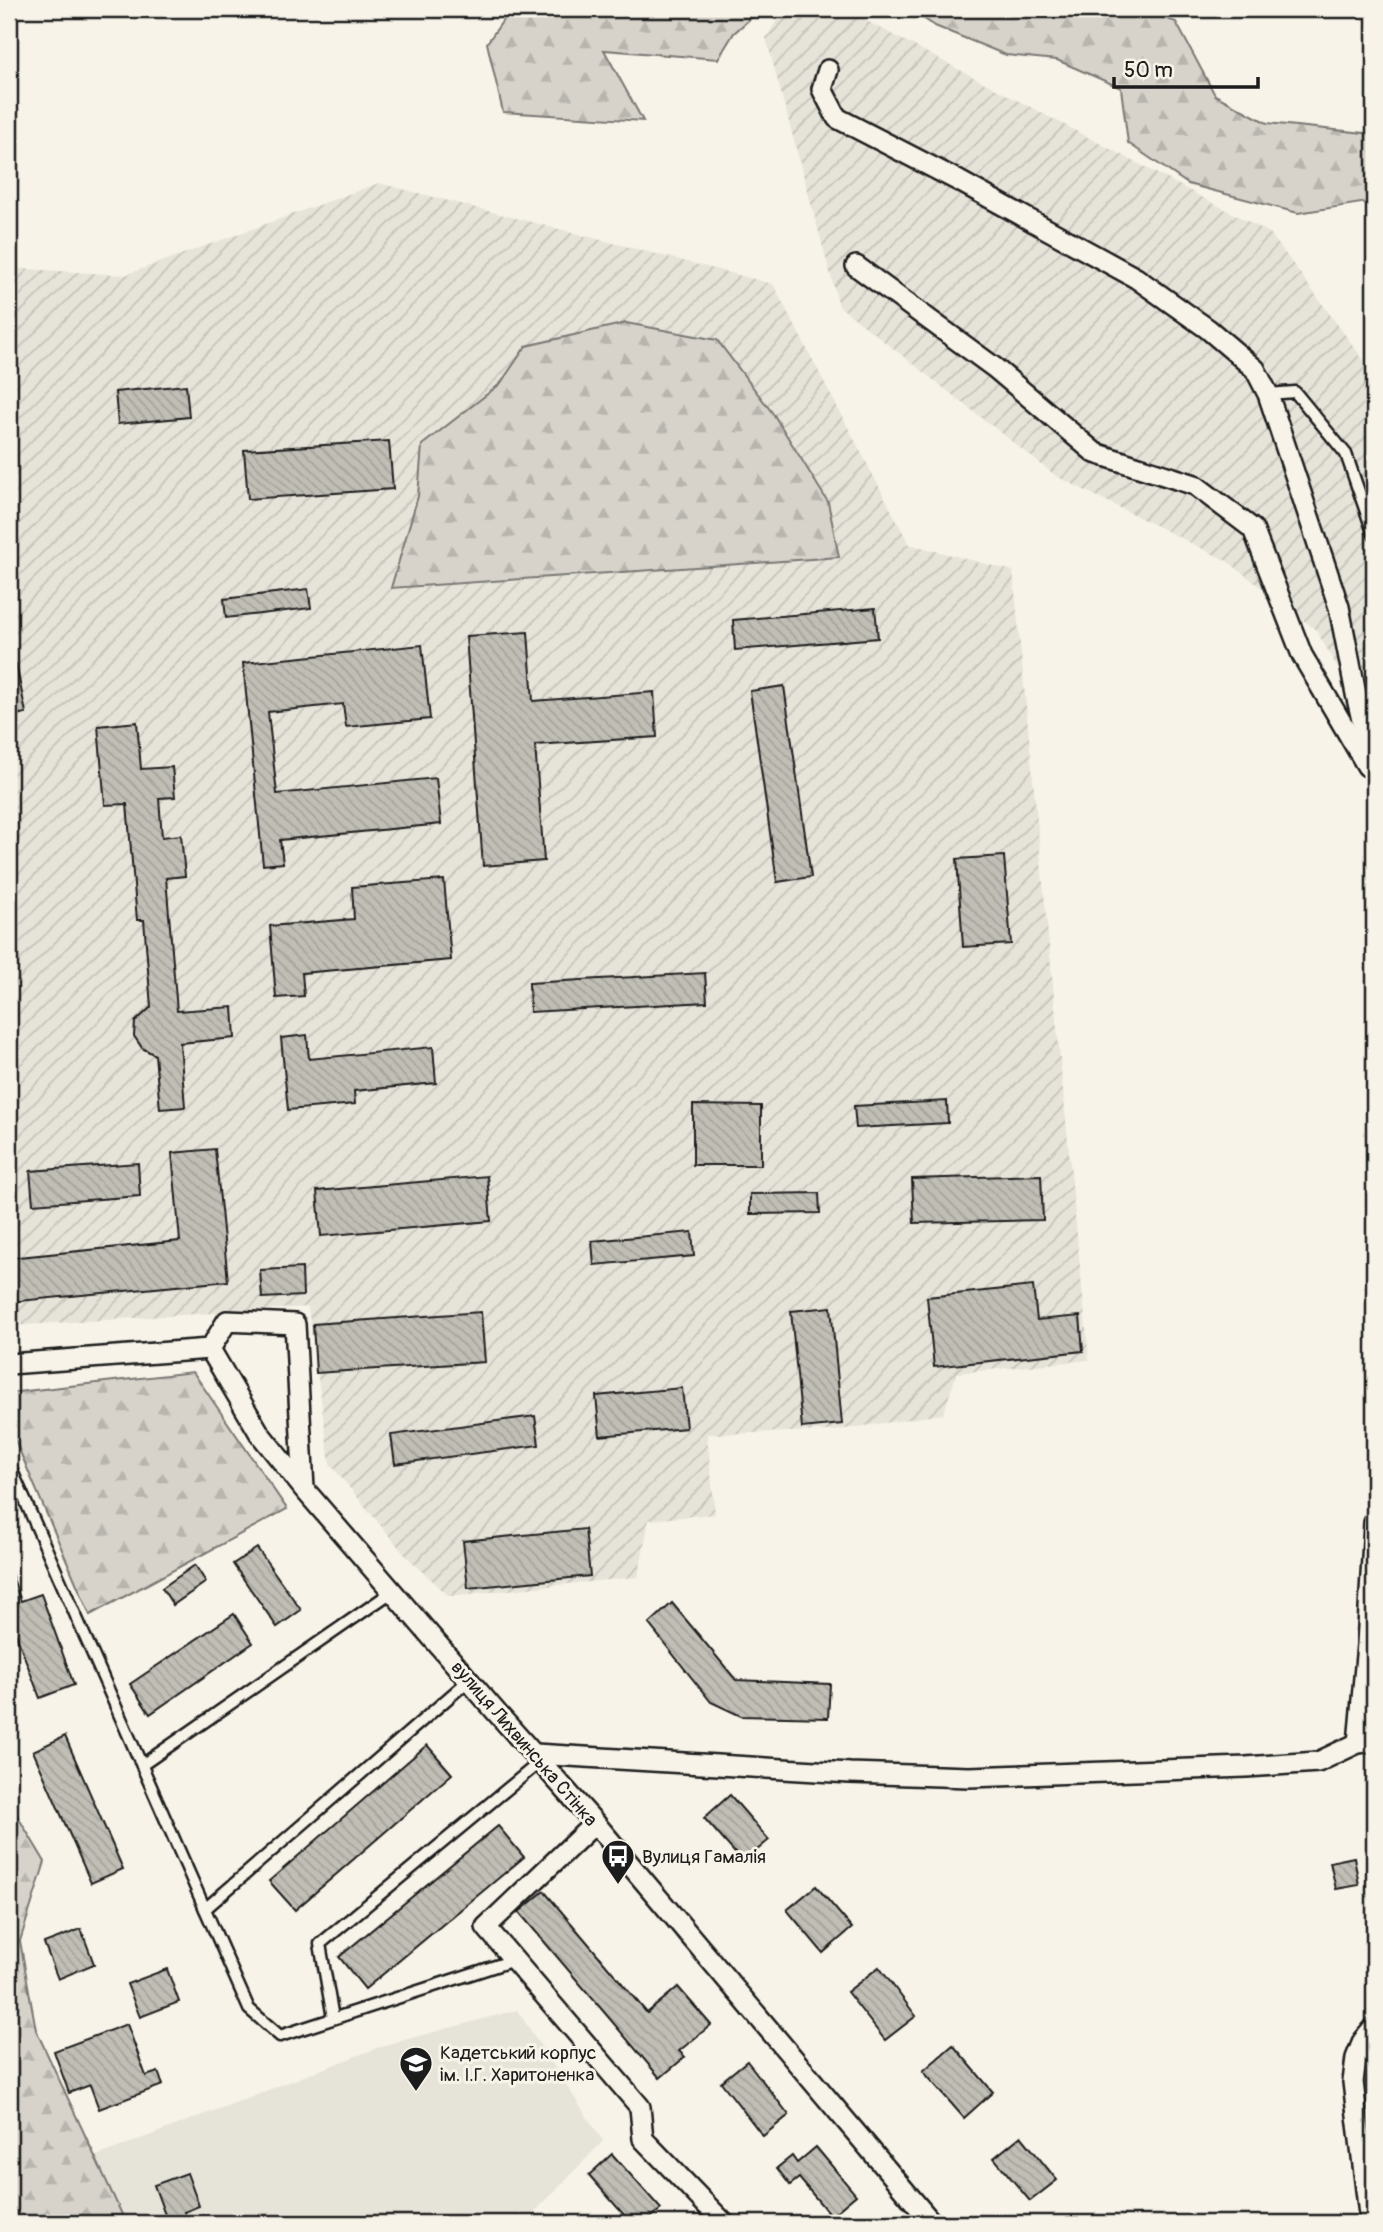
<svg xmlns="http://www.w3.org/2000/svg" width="1383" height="2232" font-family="Pangolin,sans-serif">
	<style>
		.built { fill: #e6e3d9 }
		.industrial { fill: url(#industrial-furrows) }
		.forest { fill: url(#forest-firs); stroke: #7a7874; stroke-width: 2 }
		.building { fill: url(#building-back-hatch); stroke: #1c1c1c; stroke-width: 2 }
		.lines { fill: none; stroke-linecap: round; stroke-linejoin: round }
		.lane-casing { stroke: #1c1c1c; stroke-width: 15 }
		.street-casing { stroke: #1c1c1c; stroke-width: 24 }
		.lane { stroke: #f7f3e8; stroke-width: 10 }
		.street { stroke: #f7f3e8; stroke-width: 19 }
		.labels { text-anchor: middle; stroke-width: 6; stroke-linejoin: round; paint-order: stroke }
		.street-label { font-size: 19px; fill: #1c1c1c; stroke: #f7f3e8 }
		.poi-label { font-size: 19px; fill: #1c1c1c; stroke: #f7f3e8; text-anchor: start }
	</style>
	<defs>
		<pattern id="industrial-furrows" width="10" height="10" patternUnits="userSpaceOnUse" patternTransform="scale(1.75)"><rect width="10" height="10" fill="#e6e3d9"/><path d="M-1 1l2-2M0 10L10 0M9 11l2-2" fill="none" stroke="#c5c2ba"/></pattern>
		<pattern id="forest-firs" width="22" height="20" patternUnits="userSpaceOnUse" patternTransform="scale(1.75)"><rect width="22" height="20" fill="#d7d3cb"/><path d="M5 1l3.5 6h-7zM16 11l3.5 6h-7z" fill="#b8b5ae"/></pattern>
		<pattern id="building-back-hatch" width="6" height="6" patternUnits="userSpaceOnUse" patternTransform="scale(1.75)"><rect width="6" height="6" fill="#c0beb5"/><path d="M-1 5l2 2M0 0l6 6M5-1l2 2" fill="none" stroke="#a4a39b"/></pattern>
	</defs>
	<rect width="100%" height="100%" fill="#f7f3e8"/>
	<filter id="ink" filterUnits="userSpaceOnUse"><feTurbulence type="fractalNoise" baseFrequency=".0143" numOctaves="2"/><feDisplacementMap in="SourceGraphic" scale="14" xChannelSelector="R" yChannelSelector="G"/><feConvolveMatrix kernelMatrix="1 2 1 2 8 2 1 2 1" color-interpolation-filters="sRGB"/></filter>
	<g filter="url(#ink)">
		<polygon class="built" points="517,2010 603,2141 527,2220 530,2223 126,2223 94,2157 385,2045"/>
		<g class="industrial">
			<polygon points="784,9 844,9 1270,233 1374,374 1374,730 1316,630 1227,561 1056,476 839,306 766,38"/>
			<polygon points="379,183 773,284 909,544 1013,571 1089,1360 957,1373 943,1414 832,1431 707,1434 715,1514 649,1520 638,1577 449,1596 405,1555 330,1464 308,1307 9,1326 9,268 125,275"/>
		</g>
		<g class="forest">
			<polygon points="511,9 761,9 734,33 718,59 604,50 643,121 503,112 487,43"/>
			<polygon points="910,9 1138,9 1176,22 1215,95 1267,123 1374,134 1374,201 1298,213 1188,184 1128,143 1121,88 1057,60 1006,55 935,26"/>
			<polygon points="626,323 717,340 774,415 828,502 839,557 391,588 418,496 422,445 500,384 526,346"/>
			<polygon points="193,1372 287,1509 90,1615 9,1426 9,1393"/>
			<polygon points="9,1802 45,1862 20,1941 36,2030 126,2223 9,2223"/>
		</g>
		<g class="building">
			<polygon points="186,385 189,417 118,424 115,392"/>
			<polygon points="389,441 393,489 248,499 244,450"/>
			<polygon points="308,589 311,608 226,618 224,599"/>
			<polygon points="875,608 878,638 735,650 733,620"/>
			<polygon points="528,632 533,701 654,692 657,737 535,745 544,861 483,866 466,636"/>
			<polygon points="422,645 430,719 346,727 343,704 268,712 277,794 436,778 441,824 280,840 283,863 263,865 243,663"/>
			<polygon points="16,664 26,713 9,716 9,665"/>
			<polygon points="784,686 811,877 777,882 750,691"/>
			<polygon points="137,722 141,769 172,767 175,797 159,798 162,837 181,835 185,876 166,878 177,1011 233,1007 235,1038 180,1043 185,1107 160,1109 155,1055 142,1048 134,1036 135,1022 151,1007 144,920 137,920 127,804 105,805 98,726"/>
			<polygon points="1004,856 1011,944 963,947 957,859"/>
			<polygon points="444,880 451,960 302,973 304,996 276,998 270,926 354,919 352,887"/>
			<polygon points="705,973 707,1002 530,1012 529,983"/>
			<polygon points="307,1035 309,1059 433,1047 436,1083 354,1091 355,1104 288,1110 281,1038"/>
			<polygon points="947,1101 948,1123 856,1128 854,1106"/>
			<polygon points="693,1105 761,1106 761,1165 693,1165"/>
			<polygon points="215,1149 228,1281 9,1302 9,1258 180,1241 172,1153"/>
			<polygon points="138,1163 140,1196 33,1204 30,1171"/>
			<polygon points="1041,1175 1043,1220 914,1223 912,1179"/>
			<polygon points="487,1176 491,1221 321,1236 317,1191"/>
			<polygon points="819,1193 820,1213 750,1214 750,1194"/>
			<polygon points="692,1232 694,1256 594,1265 592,1241"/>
			<polygon points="302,1268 303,1296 262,1298 260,1270"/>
			<polygon points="1033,1286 1037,1320 1080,1316 1083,1351 934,1367 927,1297"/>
			<polygon points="831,1307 842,1424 802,1428 791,1311"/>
			<polygon points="481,1312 485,1362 316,1373 313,1324"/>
			<polygon points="682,1388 686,1428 600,1436 596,1396"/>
			<polygon points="535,1416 539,1445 395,1464 391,1435"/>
			<polygon points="585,1529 590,1576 468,1588 463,1541"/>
			<polygon points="257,1548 301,1610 277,1627 233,1564"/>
			<polygon points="195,1565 206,1582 173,1605 162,1588"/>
			<polygon points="9,1573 11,1573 21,1601 41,1594 74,1685 40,1698 12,1624 9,1625"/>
			<polygon points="672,1603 736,1680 830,1684 828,1718 741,1716 711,1702 649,1624"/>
			<polygon points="234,1614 253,1643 150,1714 130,1684"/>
			<polygon points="65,1736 123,1869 91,1883 33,1751"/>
			<polygon points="427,1745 452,1774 295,1910 269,1881"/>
			<polygon points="730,1795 769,1840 743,1862 704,1818"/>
			<polygon points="498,1826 524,1857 365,1989 339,1957"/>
			<polygon points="1354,1857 1359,1885 1336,1889 1330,1862"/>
			<polygon points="816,1886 852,1928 823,1953 787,1910"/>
			<polygon points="544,1891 647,2013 678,1987 711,2025 679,2051 685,2057 660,2078 519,1912"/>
			<polygon points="81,1929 94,1964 58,1979 44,1943"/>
			<polygon points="879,1967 916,2016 885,2040 847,1992"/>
			<polygon points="167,1969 179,2002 140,2017 127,1984"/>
			<polygon points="127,2024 146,2076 158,2072 163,2085 99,2109 90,2085 69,2093 54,2051"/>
			<polygon points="953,2045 993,2092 964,2118 923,2071"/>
			<polygon points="747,2061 789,2115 763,2136 721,2082"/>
			<polygon points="1021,2136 1057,2180 1030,2201 994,2158"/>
			<polygon points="816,2147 856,2195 831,2216 799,2178 790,2185 777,2168 792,2156 797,2163"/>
			<polygon points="612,2154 661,2209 645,2223 631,2223 589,2175"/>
			<polygon points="187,2173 199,2206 184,2212 188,2223 168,2223 154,2185"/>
		</g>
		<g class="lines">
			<defs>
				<g id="lane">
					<polyline points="1268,394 1295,392 1346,454 1374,535"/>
					<polyline points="9,1464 249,2009 280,2036 514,1960"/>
					<polyline points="142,1765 393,1591"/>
					<polyline points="205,1909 469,1680"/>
					<polyline points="333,2018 320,1944 541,1761"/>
				</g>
				<g id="street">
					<polyline points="828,70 822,89 837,118 959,181 1136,278 1208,329 1255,369 1268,394 1339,607 1356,694 1374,772"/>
					<polyline points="856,266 995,368 1095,453 1195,485 1253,529 1302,655 1367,766"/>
					<polyline points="9,1364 210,1349"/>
					<polyline points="304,1489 260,1434 210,1349 227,1321 295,1324 304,1489 497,1713 595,1823 932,2223"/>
					<polyline points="1358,1743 1367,1644 1374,1523"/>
					<polyline points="535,1754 850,1773 969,1777 1246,1767 1318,1762 1358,1743 1374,1741"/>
					<polyline points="595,1823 486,1927 640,2107 643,2139 724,2223"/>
					<polyline points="1370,2223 1353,2082 1356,2058 1363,2041 1374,2028"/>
				</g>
			</defs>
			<use href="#lane" class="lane-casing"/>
			<use href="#street" class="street-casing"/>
			<use href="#lane" class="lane"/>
			<use href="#street" class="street"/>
		</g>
	</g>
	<defs>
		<symbol id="bus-pin" viewBox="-11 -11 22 30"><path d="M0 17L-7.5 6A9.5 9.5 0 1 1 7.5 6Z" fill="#1c1c1c" stroke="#f7f3e8"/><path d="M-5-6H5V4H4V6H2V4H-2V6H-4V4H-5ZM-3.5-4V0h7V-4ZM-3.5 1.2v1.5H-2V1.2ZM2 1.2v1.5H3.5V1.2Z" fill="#fff"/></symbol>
		<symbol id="school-pin" viewBox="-11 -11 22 30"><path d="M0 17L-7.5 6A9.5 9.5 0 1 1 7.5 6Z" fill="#1c1c1c" stroke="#f7f3e8"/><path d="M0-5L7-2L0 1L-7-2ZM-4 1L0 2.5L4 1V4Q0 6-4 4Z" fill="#fff"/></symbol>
	</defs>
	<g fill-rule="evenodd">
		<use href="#bus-pin" x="599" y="1837" width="38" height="52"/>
		<use href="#school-pin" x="397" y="2044" width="38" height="52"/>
	</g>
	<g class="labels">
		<g class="street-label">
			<text transform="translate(525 1743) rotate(49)" y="7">вулиця Лихвинська Стінка</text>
		</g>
		<g class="poi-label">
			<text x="642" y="1863">Вулиця Гамалія</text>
			<text x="440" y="2059">Кадетський корпус<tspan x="440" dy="22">ім. І.Г. Харитоненка</tspan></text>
		</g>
	</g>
	<rect width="1383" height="2232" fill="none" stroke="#f7f3e8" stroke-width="35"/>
	<rect x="18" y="18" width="1348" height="2197" fill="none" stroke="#1c1c1c" stroke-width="2.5" filter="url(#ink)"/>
	<path d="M1114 77v10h144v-10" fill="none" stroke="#1c1c1c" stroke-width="3.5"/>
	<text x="1124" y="77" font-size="21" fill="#1c1c1c" stroke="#f7f3e8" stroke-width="5" paint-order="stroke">50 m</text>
</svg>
